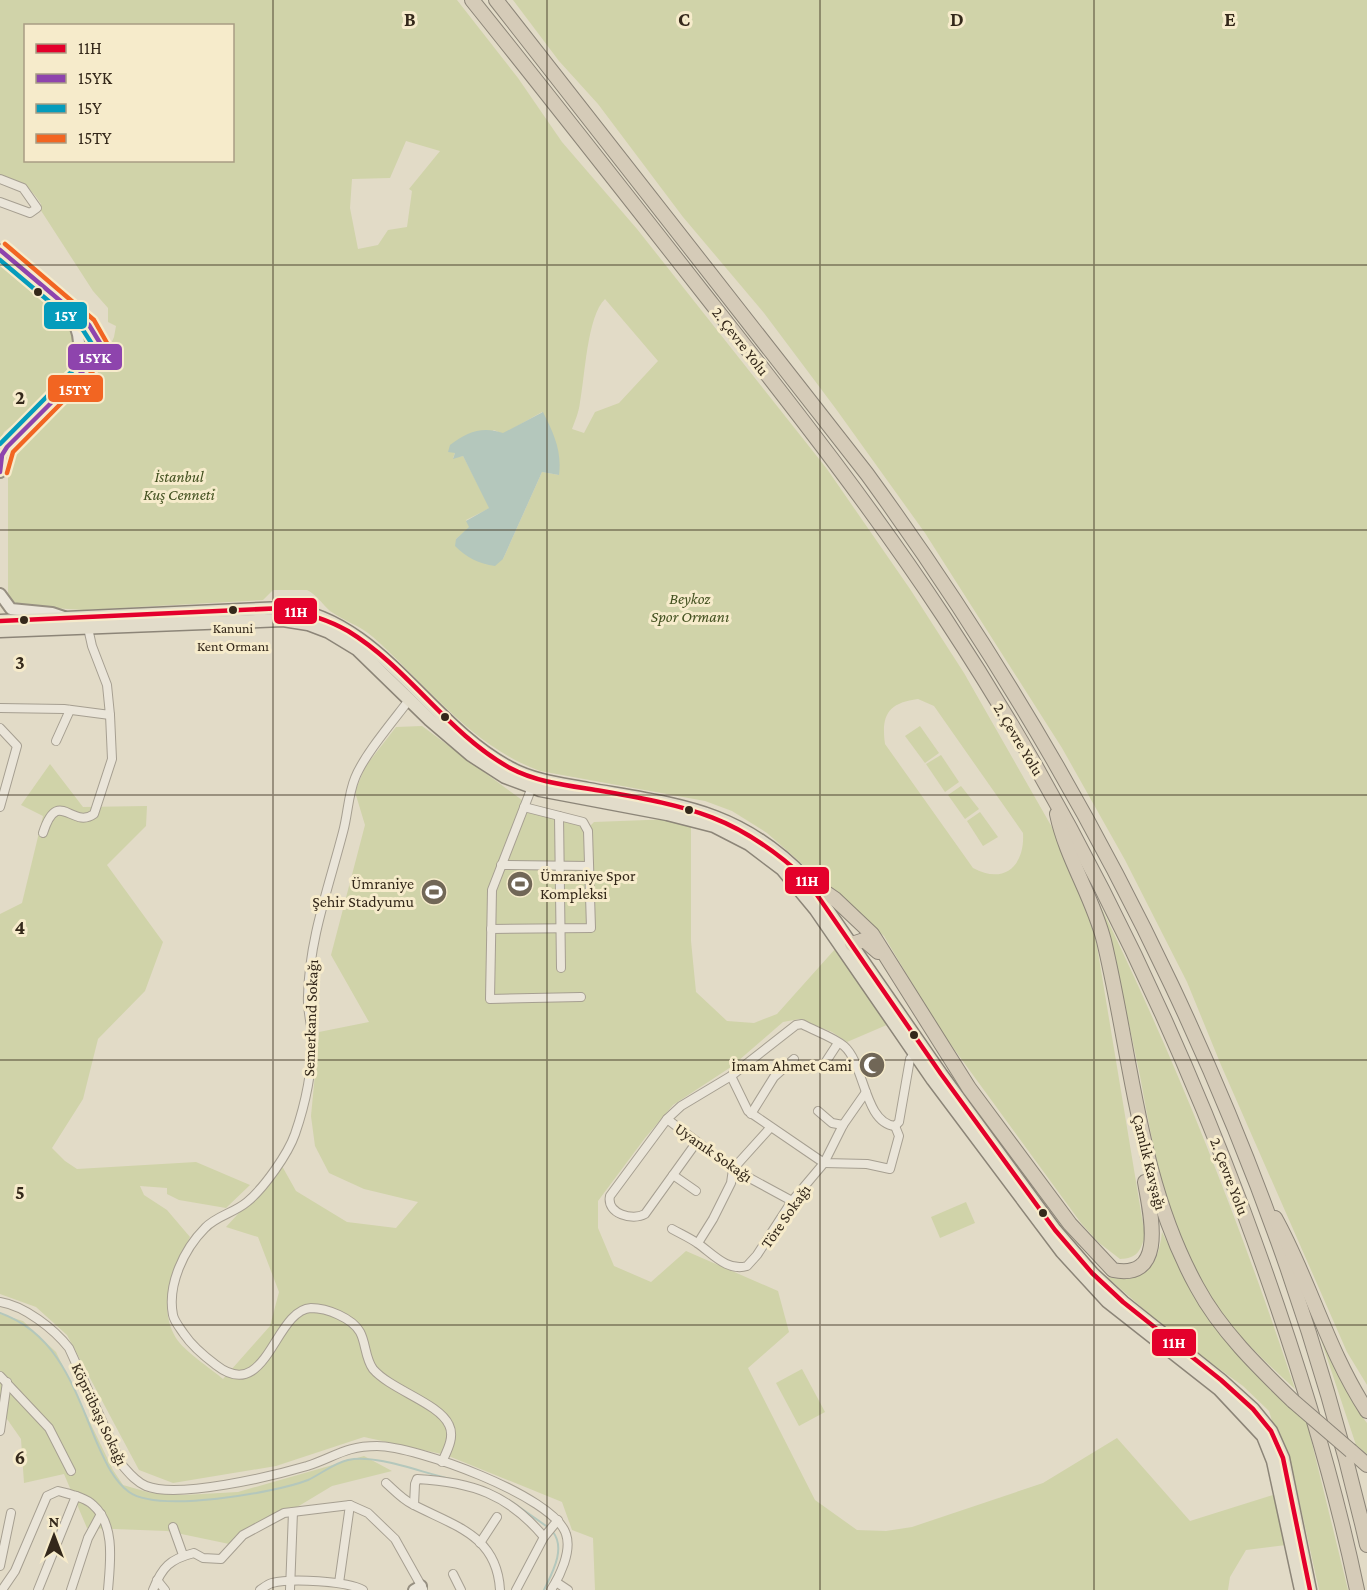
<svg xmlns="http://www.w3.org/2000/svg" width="1367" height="1590" font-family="'Crimson Pro',serif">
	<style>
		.green { fill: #d0d3a9; fill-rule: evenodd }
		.water { fill: #b4c7bc }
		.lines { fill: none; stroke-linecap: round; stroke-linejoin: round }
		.stream { stroke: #b4c7bc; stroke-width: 2 }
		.street-casing { stroke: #a69f91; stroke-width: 10 }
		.secondary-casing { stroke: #968f81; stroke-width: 14 }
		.primary-casing { stroke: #8c8578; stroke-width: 15 }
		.highway-casing { stroke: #8c8578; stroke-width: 16 }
		.street { stroke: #eae5d9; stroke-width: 8 }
		.secondary { stroke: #eae5d9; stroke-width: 10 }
		.primary { stroke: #e2dcca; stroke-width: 12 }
		.highway { stroke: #d5cbb8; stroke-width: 14 }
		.highway-bridge-casing { stroke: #8c8578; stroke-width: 16; stroke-linecap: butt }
		.highway-bridge { stroke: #d5cbb8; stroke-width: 14 }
		.bus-1-casing { stroke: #f6ebcb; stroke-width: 9 }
		.bus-2-casing { stroke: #f6ebcb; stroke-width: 9 }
		.bus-3-casing { stroke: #f6ebcb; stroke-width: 9 }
		.bus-4-casing { stroke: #f6ebcb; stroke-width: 9 }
		.bus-1 { stroke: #e4002b; stroke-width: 4.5 }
		.bus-2 { stroke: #8e44ad; stroke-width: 4.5 }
		.bus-3 { stroke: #059cbc; stroke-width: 4.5 }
		.bus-4 { stroke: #f26522; stroke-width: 4.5 }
		.grid { fill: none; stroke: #34281a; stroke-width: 1.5; stroke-opacity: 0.55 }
		.bus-dot { fill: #34281a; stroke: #f6ebcb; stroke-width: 2 }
		.labels { text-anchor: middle; stroke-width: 6; stroke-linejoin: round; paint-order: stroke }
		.bus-label { font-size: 14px; fill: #34281a; stroke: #f6ebcb }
		.street-label { font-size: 16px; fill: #34281a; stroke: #f6ebcb }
		.park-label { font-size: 16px; font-style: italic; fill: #435120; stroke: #f6ebcb }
		.poi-label { font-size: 16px; fill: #34281a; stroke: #f6ebcb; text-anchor: end }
		.grid-label { font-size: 20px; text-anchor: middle; font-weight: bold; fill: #34281a; stroke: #f6ebcb; stroke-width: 6; stroke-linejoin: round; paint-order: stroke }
		.line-badge { stroke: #f6ebcb; stroke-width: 2 }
		.badge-label { font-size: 16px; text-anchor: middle; font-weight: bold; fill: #fff }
	</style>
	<rect width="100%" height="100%" fill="#e2dbc7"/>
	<g class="green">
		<path d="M0 0H457L518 78 562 142 637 229 827 469 910 589 964 673 1053 829 1081 888 1094 928 1145 1236C1140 1252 1137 1258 1120 1259L1098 1242 1081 1223 938 1027 884 936 767 833 732 811 705 801 540 771C471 746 426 684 373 637 361 626 344 621 330 611 322 604 317 595 307 590H273L263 600 84 610 23 606 13 604 8 600V459L105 357 114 337 116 326 108 322V308L93 291 40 209 41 204C30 186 20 182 0 175ZM26 26H232V160H26ZM406 141 440 151 409 189 412 191 407 227 388 230 378 245 358 249 350 208 352 179 390 178ZM605 299 658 361 619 403 595 412 584 433 572 429C575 421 579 412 580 402 585 377 587 316 605 299ZM542 412 559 475 542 472 503 559 456 539 470 527 466 520 490 508 463 456 453 458 455 453 494 430 503 434ZM918 699 934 706 1023 833C1025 866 1004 885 973 868L885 744C881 715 888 703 918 699Z"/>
		<polygon points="513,0 1367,0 1367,1385 1347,1352 1221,1065 1187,982 1125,860 1062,748 925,533 836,409 764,313 683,217 598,104 559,61"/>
		<path d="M0 257C36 283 95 323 70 375 64 387 17 421 4 432L0 440Z"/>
		<path d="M422 726 526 803 584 818 589 827 594 822 674 819 691 823V941L696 992 727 1021 754 1023 777 1014 836 948 889 1024 847 1042 832 1032 799 1019 783 1022 731 1067 673 1105 645 1138 598 1201V1228L614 1266 651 1282 686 1251 778 1291 789 1332 748 1368 815 1500 857 1530 886 1531 912 1527 1043 1483 1117 1438 1190 1521 1273 1495 1286 1545 1246 1550 1230 1577 1228 1590H595L593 1538 572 1530 562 1502 446 1455 364 1437 276 1466 173 1483 139 1470 67 1335 36 1307 0 1294V914L22 903 43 816 21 805 50 764 83 807 147 806 146 826 107 865 163 942 145 991 98 1039 83 1099 52 1148 65 1161 77 1169 196 1162 250 1185 226 1208 179 1200 167 1194V1188L140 1186 144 1195 167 1210 190 1237C174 1269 156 1304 176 1338 184 1351 210 1368 223 1379L270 1326 279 1292 258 1237 226 1227 282 1166 296 1191 347 1222 396 1228 418 1202 364 1189 329 1173 315 1146 311 1116 319 1032 369 1022 331 955 365 825 355 792 365 767 396 727Z"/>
		<polygon points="920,726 939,753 925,763 905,736"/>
		<polygon points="941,755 959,782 945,792 926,764"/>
		<polygon points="961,786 979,809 965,819 948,795"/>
		<polygon points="980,812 998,837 983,846 967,821"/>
		<path d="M1099 903C1176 1060 1240 1223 1295 1389 1260 1357 1222 1322 1199 1280 1165 1217 1153 1146 1140 1076 1128 1018 1115 960 1099 903Z"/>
		<polygon points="966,1202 975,1223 940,1238 931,1217"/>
		<path d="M1162 1232 1194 1296 1224 1339 1278 1397 1306 1419 1348 1590H1319L1289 1454 1273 1424 1269 1411 1243 1386 1179 1340 1107 1277C1145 1284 1158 1268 1162 1232Z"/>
		<polygon points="0,1314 23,1321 56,1352 113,1470 123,1485 151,1493 184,1495 238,1492 364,1456 392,1471 332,1486 234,1545 167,1531 87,1528 64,1474 24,1483 21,1439 0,1409"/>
		<polygon points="1321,1340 1357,1410 1367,1423 1367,1454 1356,1445"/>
		<polygon points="802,1369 825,1412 799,1426 776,1383"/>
	</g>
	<path class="water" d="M543 412C554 434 562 451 559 475L542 472 503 559 495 566C479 564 466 557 455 546L456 539 469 527 466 521 489 508 463 456 453 459 455 453 448 452 450 445C467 432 482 426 503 433Z"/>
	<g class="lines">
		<g class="stream">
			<path d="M0 1313C59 1334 75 1391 97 1443 105 1461 113 1480 129 1492 158 1513 275 1493 308 1480 321 1474 334 1463 348 1460 377 1454 422 1473 451 1479"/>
			<polyline points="459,1481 499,1495"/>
			<polyline points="512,1502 549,1528"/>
			<path d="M544 1590C552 1573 566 1549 553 1532"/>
		</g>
		<defs>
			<g id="street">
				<polyline points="0,179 23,188 37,208 30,213 0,202"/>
				<path d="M409 700C394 720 364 755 355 778 348 795 348 814 343 832 329 886 309 940 308 996 307 1009 311 1022 312 1035 313 1068 306 1102 295 1134 288 1154 264 1188 247 1202 234 1213 216 1216 205 1228 184 1249 167 1285 173 1315 174 1321 180 1328 184 1334 192 1346 204 1356 216 1365 267 1405 274 1310 311 1308 327 1308 352 1318 360 1332 366 1343 365 1358 373 1369 391 1390 439 1403 449 1425 455 1437 447 1451 442 1462"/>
				<polyline points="0,708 64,709 110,715 107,685 92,646 88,628"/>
				<polyline points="0,728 17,746 0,807"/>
				<polyline points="56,741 70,710"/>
				<polyline points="532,787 492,890 490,999 581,997"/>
				<polyline points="559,816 561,968"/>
				<path d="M43 833C58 786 72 830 94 814L112 759 110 715"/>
				<polyline points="501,865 589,866"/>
				<polyline points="491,929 591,928 588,831 583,822 524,807"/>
				<polyline points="825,1063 838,1043"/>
				<polyline points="731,1076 748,1111 824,1163 867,1164 890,1169 899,1136 895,1126"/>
				<polyline points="818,1111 832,1123 843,1125"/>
				<polyline points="751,1114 774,1077 794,1059"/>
				<polyline points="667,1119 733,1169 792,1201"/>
				<path d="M696 1143 645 1214C633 1221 606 1214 610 1196L667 1119 681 1106 731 1076 796 1025 802 1024C815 1031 833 1037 844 1046 865 1064 864 1123 895 1126L899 1122 910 1059 915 1053"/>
				<polyline points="673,1175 696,1191"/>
				<path d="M672 1229C681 1234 690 1238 697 1243 712 1253 727 1272 747 1266L757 1255 792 1201 824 1163 843 1125 866 1092"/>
				<polyline points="698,1243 713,1219 731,1183 733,1169 770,1128"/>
				<path d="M0 1302C25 1306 54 1329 69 1348L122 1465C129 1473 136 1482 146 1486 178 1499 273 1476 307 1466 335 1457 345 1446 377 1446 415 1446 554 1496 566 1534 572 1551 560 1576 551 1590"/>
				<polyline points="0,1376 49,1428 71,1471"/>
				<polyline points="0,1431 7,1382"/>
				<path d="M386 1483C394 1490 402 1499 412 1504 454 1526 497 1535 500 1590"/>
				<path d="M414 1505 415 1484 417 1479C472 1482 508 1494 544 1537"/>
				<polyline points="173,1527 183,1555"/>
				<polyline points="480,1543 497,1517"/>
				<polyline points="0,1566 11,1513"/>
				<polyline points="453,1574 461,1590"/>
				<polyline points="157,1580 165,1590"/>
				<polyline points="556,1582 568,1590"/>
				<polyline points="339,1583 350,1505"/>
				<path d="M2 1590 15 1571 47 1496 58 1491C69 1494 85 1497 93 1505 116 1525 110 1564 108 1590"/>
				<polyline points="38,1590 76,1496"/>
				<polyline points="71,1590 88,1538 101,1514"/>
				<path d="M153 1590C162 1567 170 1559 194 1553L203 1558 221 1559 243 1535 284 1513 350 1505 368 1513 395 1539 423 1589"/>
				<path d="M260 1590C263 1588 268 1584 272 1583 291 1578 347 1581 363 1590"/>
				<polyline points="290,1590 293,1512"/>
				<polyline points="516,1590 544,1537 558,1520"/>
			</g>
			<g id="secondary">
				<polyline points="0,250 89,325 100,343 98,353 89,365 7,447 2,455 0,472"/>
				<path d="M67 311C83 332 81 354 74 378"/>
				<polyline points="0,594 11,609 52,613 64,617"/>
				<polyline points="414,1590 421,1586"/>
			</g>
			<g id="primary">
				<path d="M0 621 284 608C380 619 428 725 510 768 534 781 562 784 588 789 678 805 739 809 806 879L941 1074 1055 1230 1092 1273 1123 1302 1221 1380 1253 1409 1271 1431 1283 1458 1310 1590"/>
				<polyline points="0,631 283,620 308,624 329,632 357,649 430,720 471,755 505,777 540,790 667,814 714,826 749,844 782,869 816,910 933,1080 1062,1252 1107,1301 1219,1389 1263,1436 1273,1461 1301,1590"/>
			</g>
			<g id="highway">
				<path d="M472 0C549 96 625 193 701 290 785 397 869 503 944 617 1066 802 1165 1002 1243 1210 1289 1334 1330 1460 1357 1590"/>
				<path d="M496 0 867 474C1100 794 1279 1159 1367 1545"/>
				<path d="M1057 814C1066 858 1093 897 1104 941 1132 1058 1138 1180 1197 1287 1220 1330 1258 1367 1293 1401"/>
				<path d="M806 879 835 899 872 934 969 1088 1070 1224 1113 1270C1168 1281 1150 1212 1145 1182"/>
				<polyline points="852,944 864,940 878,952"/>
				<path d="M1275 1218C1310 1281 1327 1350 1367 1411"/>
				<polyline points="1351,1451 1367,1465"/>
			</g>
		</defs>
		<use href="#street" class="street-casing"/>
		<use href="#secondary" class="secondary-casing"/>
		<use href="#primary" class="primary-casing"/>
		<use href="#highway" class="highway-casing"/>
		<use href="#street" class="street"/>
		<use href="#secondary" class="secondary"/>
		<use href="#primary" class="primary"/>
		<use href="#highway" class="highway"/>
		<defs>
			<polyline id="highway-bridge" points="1293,1401 1351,1451"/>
		</defs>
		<use href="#highway-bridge" class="highway-bridge-casing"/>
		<use href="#highway-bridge" class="highway-bridge"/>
		<defs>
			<path id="bus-1" d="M0 621 284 608C307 614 327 619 348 631 409 668 447 733 510 768 538 783 572 786 602 791 691 807 738 816 806 879L941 1074 1055 1230 1092 1273 1123 1302 1221 1380 1253 1409 1271 1431 1283 1458 1310 1590"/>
			<polyline id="bus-2" points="0,250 89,325 100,343 98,353 89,365 7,447 2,455 0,472"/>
			<polyline id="bus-3" points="0,260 83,330 92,344 83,360 0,444"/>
			<polyline id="bus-4" points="5,244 94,320 107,343 105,356 94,370 13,452 7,473"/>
		</defs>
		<use href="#bus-1" class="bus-1-casing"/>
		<use href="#bus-2" class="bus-2-casing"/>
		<use href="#bus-3" class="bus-3-casing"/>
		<use href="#bus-4" class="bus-4-casing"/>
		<use href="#bus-1" class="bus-1"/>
		<use href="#bus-2" class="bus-2"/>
		<use href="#bus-3" class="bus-3"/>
		<use href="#bus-4" class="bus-4"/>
	</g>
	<path class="grid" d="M273 0V1590M547 0V1590M820 0V1590M1094 0V1590M0 265H1367M0 530H1367M0 795H1367M0 1060H1367M0 1325H1367"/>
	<defs>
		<symbol id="stadium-disc" viewBox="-11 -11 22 22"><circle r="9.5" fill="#716757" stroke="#f6ebcb"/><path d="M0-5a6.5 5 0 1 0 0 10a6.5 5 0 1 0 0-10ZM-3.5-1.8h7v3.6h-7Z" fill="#fff"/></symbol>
		<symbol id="mosque-disc" viewBox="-11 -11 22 22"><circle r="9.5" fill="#716757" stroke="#f6ebcb"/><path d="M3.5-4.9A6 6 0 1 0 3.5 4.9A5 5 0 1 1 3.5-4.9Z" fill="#fff"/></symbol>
	</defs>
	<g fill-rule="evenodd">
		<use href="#stadium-disc" x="505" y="869" width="30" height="30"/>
		<use href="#stadium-disc" x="419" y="877" width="30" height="30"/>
		<use href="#mosque-disc" x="857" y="1050" width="30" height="30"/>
	</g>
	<g class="bus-dot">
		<circle cx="38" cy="292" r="5"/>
		<circle cx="233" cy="610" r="5"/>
		<circle cx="24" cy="620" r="5"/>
		<circle cx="445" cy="717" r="5"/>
		<circle cx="689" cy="810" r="5"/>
		<circle cx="914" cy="1035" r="5"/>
		<circle cx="1043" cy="1213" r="5"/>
	</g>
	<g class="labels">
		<g class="bus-label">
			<text x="233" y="633">Kanuni<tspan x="233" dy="18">Kent Ormanı</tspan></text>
		</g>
		<g class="street-label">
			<text transform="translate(741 341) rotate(52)" y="6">2. Çevre Yolu</text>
			<text transform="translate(1019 739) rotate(59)" y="6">2. Çevre Yolu</text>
			<text transform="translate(310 1018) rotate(-88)" y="6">Semerkand Sokağı</text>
			<text transform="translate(714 1152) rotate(35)" y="6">Uyanık Sokağı</text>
			<text transform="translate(1150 1162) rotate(76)" y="6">Çamlık Kavşağı</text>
			<text transform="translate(1230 1176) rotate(69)" y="6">2. Çevre Yolu</text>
			<text transform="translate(785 1216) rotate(-55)" y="6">Töre Sokağı</text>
			<text transform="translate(100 1414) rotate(65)" y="6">Köprübaşı Sokağı</text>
		</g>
		<g class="park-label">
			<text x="179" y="482">İstanbul<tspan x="179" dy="18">Kuş Cenneti</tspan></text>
			<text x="690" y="604">Beykoz<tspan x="690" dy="18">Spor Ormanı</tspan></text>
		</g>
		<g class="poi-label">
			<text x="540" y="881" text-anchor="start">Ümraniye Spor<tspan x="540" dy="18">Kompleksi</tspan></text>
			<text x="414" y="889">Ümraniye<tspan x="414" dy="18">Şehir Stadyumu</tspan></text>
			<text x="852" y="1071">İmam Ahmet Cami</text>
		</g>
	</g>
	<g class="grid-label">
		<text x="410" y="26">B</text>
		<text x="684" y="26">C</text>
		<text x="957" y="26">D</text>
		<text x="1230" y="26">E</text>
		<text x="20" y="404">2</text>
		<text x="20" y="669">3</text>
		<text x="20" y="934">4</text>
		<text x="20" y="1199">5</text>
		<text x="20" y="1464">6</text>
	</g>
	<g class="line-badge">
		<rect x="43" y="301" width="45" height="29" rx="6" fill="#059cbc"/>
		<rect x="67" y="343" width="56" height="28" rx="6" fill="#8e44ad"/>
		<rect x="47" y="374" width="57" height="29" rx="6" fill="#f26522"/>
		<rect x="273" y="597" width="45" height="28" rx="6" fill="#e4002b"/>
		<rect x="784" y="866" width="46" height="29" rx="6" fill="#e4002b"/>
		<rect x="1151" y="1328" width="46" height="29" rx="6" fill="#e4002b"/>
	</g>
	<g class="badge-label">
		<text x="66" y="321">15Y</text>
		<text x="95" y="363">15YK</text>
		<text x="75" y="395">15TY</text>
		<text x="296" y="617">11H</text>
		<text x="807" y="886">11H</text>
		<text x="1174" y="1348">11H</text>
	</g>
	<rect x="24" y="24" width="210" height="138" fill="#f6ebcb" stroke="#a89d84" stroke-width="1.5"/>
	<rect x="36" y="44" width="30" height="9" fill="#e4002b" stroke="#a89d84" stroke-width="1.5"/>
	<text x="78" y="54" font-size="18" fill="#34281a">11H</text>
	<rect x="36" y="74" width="30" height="9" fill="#8e44ad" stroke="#a89d84" stroke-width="1.5"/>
	<text x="78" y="84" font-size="18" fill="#34281a">15YK</text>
	<rect x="36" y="104" width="30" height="9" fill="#059cbc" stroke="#a89d84" stroke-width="1.5"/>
	<text x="78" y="114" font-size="18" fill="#34281a">15Y</text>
	<rect x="36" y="134" width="30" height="9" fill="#f26522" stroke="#a89d84" stroke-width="1.5"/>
	<text x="78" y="144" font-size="18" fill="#34281a">15TY</text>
	<g transform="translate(54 1536)" stroke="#f6ebcb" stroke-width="4.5" paint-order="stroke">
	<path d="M0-4.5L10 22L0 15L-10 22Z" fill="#34281a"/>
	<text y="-9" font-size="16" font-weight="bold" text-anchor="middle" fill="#34281a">N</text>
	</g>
</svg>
